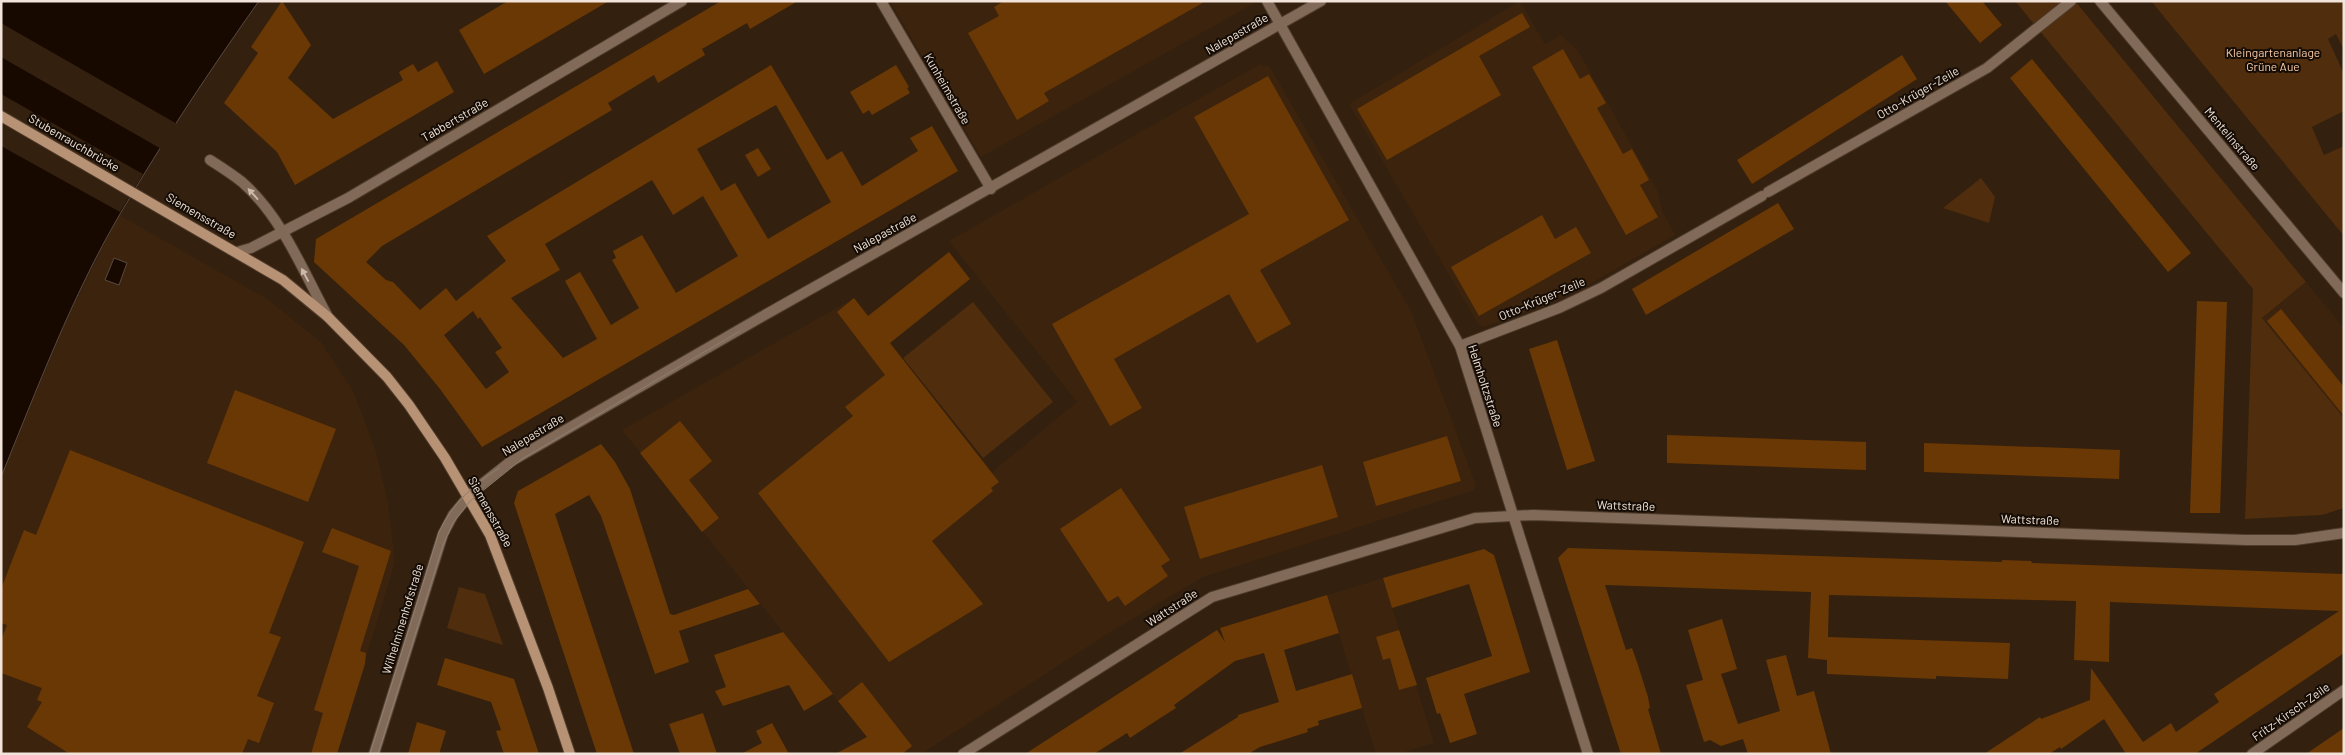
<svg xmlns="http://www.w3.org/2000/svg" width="2345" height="755" font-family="Barlow,sans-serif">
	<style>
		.built { fill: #3c230d }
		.green { fill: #4f2d0d }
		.water { fill: #170800; stroke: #594a41 }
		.pier { fill: #33200f }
		.building { fill: #6a3804; fill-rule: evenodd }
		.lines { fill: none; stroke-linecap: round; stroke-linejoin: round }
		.minor-casing { stroke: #4e3b2b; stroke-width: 12 }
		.tertiary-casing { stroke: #4e3b2b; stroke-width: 12 }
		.secondary-casing { stroke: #4e3b2b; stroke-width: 12 }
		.minor { stroke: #826a58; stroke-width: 10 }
		.tertiary { stroke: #826a58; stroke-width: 10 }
		.secondary { stroke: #b89274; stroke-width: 10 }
		.tram { stroke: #8e7e70; stroke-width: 1 }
		.oneway { fill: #cbb9ac }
		.labels { text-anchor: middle; stroke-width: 4; stroke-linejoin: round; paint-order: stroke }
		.street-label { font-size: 12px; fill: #f2e4da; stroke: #140c05 }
		.park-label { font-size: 12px; fill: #fbcca7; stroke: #140c05 }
	</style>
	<rect width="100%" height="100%" fill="#33200f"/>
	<g class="built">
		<polygon points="890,1 1258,1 981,157"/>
		<polygon points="1520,1 1545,44 1561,35 1578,51 1657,190 1663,213 1675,235 1588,285 1536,308 1484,327 1478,324 1349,104"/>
		<polygon points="1260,64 1270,67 1412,313 1475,483 1474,490 1203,577 1112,631 921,754 880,754 622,430 854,298 992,472 1077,402 949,241"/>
		<polygon points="119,215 267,299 321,342 353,391 376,451 388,503 395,562 337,754 1,754 1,477 67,319"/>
		<polygon points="2306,282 2344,328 2344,418 2262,318"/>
		<polygon points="1383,578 1434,743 1398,754 1376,754 1327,595"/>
	</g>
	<g class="green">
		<polygon points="2015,1 2075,1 2306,282 2262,318 2344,418 2344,508 2322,515 2245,519 2253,289"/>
		<polygon points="2151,1 2344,1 2344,50 2336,34 2328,39 2344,74 2344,111 2312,127 2324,155 2344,146 2344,236"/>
		<polygon points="1981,178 1995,197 1989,223 1943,208"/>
		<polygon points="973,302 1053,402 983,458 903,358"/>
		<polygon points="459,587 485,594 503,645 447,628"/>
	</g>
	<g class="water">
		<path d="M1 1H259C210 70 163 141 120 214 72 296 37 389 1 477Z"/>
		<polygon points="114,258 127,263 119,285 105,280"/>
	</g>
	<g class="pier">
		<polygon points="1,23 179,125 163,150 1,57"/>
		<polygon points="1,94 143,174 120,212 1,146"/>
	</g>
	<g class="building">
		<polygon points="282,1 311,45 288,78 333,119 403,80 399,72 413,64 418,72 437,61 454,92 295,185 277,152 224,103 258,53 251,47"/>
		<polygon points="508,1 609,1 484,74 459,30"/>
		<path d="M721 1H798L750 29 747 23 702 49 705 55 658 83 654 75 608 103 612 110 382 246 366 262 386 280 393 282 420 310 446 288 456 301 506 261 487 236 771 65 827 160 842 151 862 186 918 151 910 138 932 126 958 171 482 447 440 389 404 345 314 262 316 239ZM776 105 831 202 768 239 735 183 721 191 697 149ZM652 180 673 215 703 196 738 256 676 293 642 235 613 251 616 258 612 260 639 308 611 325 580 272 565 281 597 339 563 358 511 298 560 270 545 244ZM473 311 478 319 480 317 502 348 495 352 509 372 486 389 444 335Z"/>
		<polygon points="1004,1 1206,1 1044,93 1049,101 1017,120 968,33 999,16 994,7"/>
		<polygon points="1945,1 1982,1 2002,25 1980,43"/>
		<polygon points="1522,13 1530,27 1479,56 1501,95 1387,160 1357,109"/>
		<polygon points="1563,49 1580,79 1589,74 1606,103 1597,108 1623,154 1632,149 1649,180 1640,185 1658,217 1626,235 1532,67"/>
		<polygon points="1902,55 1917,79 1752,184 1737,160"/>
		<polygon points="2032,59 2191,253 2168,272 2010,78"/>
		<polygon points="896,65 909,87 907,88 910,93 872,115 869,110 863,114 850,92"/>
		<polygon points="1268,76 1349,220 1260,270 1291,324 1257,343 1229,294 1114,359 1142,408 1110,426 1052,324 1249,214 1194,117"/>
		<polygon points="758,148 771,169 758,177 745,155"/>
		<polygon points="1778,203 1794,229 1646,315 1632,289"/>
		<polygon points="1542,215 1555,239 1576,227 1591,253 1479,316 1451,267"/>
		<polygon points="949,252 970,279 890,343 999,482 991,488 993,491 932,541 983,604 889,662 758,493 853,416 845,407 885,375 837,312 854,298 868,316"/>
		<polygon points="2197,301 2227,302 2220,513 2190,513"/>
		<polygon points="2281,309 2344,387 2344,416 2267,321"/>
		<polygon points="1557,340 1595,461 1567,470 1529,349"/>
		<polygon points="235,390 336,429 308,502 207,463"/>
		<polygon points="680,421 712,461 689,480 719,518 702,532 640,453"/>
		<polygon points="1667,435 1866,442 1866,470 1667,463"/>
		<polygon points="1447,436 1461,481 1376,506 1363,462"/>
		<polygon points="1924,443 2120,450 2119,479 1924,472"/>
		<polygon points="601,444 615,462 630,489 670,614 674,615 748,589 760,604 679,631 689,662 655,674 601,516 589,495 555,514 634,754 597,754 514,503 518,491"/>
		<polygon points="70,450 304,542 269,633 281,637 257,696 274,703 259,743 248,739 242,754 70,754 27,727 42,702 37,700 42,688 1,673 1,640 7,625 1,623 1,589 24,530 36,535"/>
		<polygon points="1322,465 1338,517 1200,559 1184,507"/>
		<polygon points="1121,488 1170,560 1161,566 1168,576 1125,606 1118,596 1108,602 1060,529"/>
		<polygon points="332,528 391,551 360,651 366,653 365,664 337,754 311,754 323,713 314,710 359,566 322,552"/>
		<polygon points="1568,548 2002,562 2002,560 2031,561 2032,563 2344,574 2344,653 2195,754 2126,754 2104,719 2061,749 2060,747 2049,754 1984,754 2040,717 2041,719 2090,700 2091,668 2143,742 2171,723 2176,732 2219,702 2214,694 2339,611 2110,602 2109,662 2074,660 2076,601 1829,595 1828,637 2010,643 2008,679 1936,676 1936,679 1827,674 1827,660 1808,658 1811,592 1605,585 1626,650 1632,648 1637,662 1648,697 1650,708 1648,709 1661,754 1621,754 1558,558"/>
		<polygon points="1484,549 1494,555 1530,672 1464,694 1477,734 1450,743 1440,713 1437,714 1426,678 1492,656 1469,584 1392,608 1383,578"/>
		<polygon points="1327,595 1339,633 1284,650 1296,691 1352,674 1362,708 1318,721 1319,725 1307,729 1308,732 1260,747 1248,754 1179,754 1238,717 1238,715 1279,702 1264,653 1235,661 1174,705 1176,708 1148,726 1130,738 1127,733 1094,754 1025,754 1217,630 1225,642 1220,628"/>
		<polygon points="1722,619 1737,669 1721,674 1738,724 1780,711 1766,660 1786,655 1797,696 1814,691 1831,754 1748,754 1743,739 1721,746 1710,740 1704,742 1686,685 1703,680 1688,630"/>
		<polygon points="1399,630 1417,685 1399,690 1390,658 1383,660 1376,637"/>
		<polygon points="783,632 833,694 804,711 789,685 723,706 715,691 726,687 714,655"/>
		<polygon points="445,658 514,679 539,754 504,754 496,731 501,730 491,702 437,685"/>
		<polygon points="862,682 912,746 902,754 835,754 867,737 838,701"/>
		<polygon points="703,713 717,754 680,754 669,724"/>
		<polygon points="417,722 446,731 439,754 408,754"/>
		<polygon points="772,723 789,754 741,754 762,743 756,731"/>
		<polygon points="2344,728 2344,754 2306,754"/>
	</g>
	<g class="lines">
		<defs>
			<g id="minor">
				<polyline points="881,1 991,189"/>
				<polyline points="1267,1 1460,346 1588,754"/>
				<polyline points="2100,1 2344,293"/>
				<path d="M210 160C221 167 232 174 242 182 282 217 303 271 328 317"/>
				<polyline points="1768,192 1987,68 2071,1"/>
				<polyline points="237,252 251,248 348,198 682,1"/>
				<polyline points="1460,346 1559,308 1601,288 1762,196"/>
				<polyline points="468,497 477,488 510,462 756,320 1321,1"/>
				<polyline points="963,754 1212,597 1475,518 1533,515 2245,540 2295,540 2344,533"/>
				<polyline points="2252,754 2344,690"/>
			</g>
			<polyline id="tertiary" points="374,754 443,534 453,515 468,497"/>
			<polyline id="secondary" points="1,116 283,280 328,317 387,377 409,405 445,458 490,535 548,688 570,754"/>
		</defs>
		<use href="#minor" class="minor-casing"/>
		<use href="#tertiary" class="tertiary-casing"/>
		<use href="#secondary" class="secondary-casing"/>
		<use href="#minor" class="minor"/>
		<use href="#tertiary" class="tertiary"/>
		<use href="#secondary" class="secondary"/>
		<g class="tram">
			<path d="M370 754 439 532C452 504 473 485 499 468"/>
			<polyline points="378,754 443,545 453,523 470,501 522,459 740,331"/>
		</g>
	</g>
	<defs><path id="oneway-solid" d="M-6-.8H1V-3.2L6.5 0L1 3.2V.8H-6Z" transform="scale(1.25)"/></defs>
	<g class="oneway">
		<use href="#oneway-solid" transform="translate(253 194) rotate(-132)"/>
		<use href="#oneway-solid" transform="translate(305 275) rotate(-118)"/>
	</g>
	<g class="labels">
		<g class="street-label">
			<text transform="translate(1237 34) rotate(-30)" y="4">Nalepastraße</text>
			<text transform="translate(947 89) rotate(60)" y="4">Kunheimstraße</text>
			<text transform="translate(1918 93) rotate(-30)" y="4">Otto-Krüger-Zeile</text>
			<text transform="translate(455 120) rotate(-30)" y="4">Tabbertstraße</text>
			<text transform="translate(2232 139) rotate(50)" y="4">Mentelinstraße</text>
			<text transform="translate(74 143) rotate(30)" y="4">Stubenrauchbrücke</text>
			<text transform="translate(201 216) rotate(30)" y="4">Siemensstraße</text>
			<text transform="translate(885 233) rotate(-29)" y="4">Nalepastraße</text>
			<text transform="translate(1542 299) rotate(-23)" y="4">Otto-Krüger-Zeile</text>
			<text transform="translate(1485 386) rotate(72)" y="4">Helmholtzstraße</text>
			<text transform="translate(533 435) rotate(-31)" y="4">Nalepastraße</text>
			<text transform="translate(1626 506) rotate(2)" y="4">Wattstraße</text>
			<text transform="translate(490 512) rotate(61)" y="4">Siemensstraße</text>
			<text transform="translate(2030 520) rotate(2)" y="4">Wattstraße</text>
			<text transform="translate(1172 608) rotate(-33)" y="4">Wattstraße</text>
			<text transform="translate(403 619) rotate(-73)" y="4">Wilhelminenhofstraße</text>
			<text transform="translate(2291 712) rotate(-35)" y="4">Fritz-Kirsch-Zeile</text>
		</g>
		<g class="park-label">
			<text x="2273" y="57">Kleingartenanlage<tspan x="2273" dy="14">Grüne Aue</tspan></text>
		</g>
	</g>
	<rect width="2345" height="755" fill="none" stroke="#f2e4da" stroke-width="5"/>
</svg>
